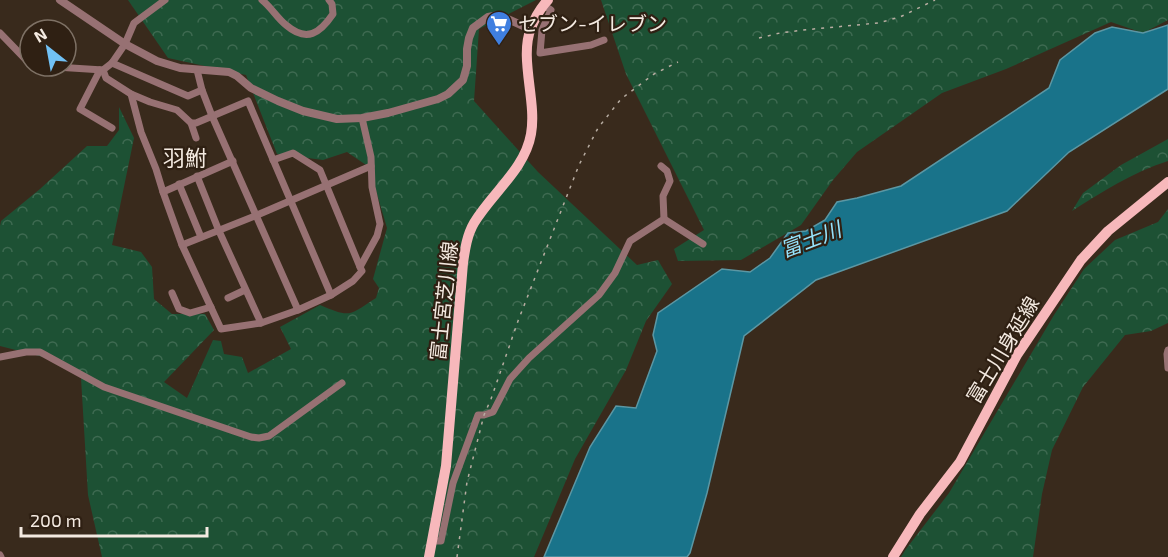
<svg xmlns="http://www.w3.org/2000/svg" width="1168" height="557" font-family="'Exo 2','Noto Sans JP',sans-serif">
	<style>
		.forest { fill: url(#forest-crowns) }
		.water { fill: #19738a; stroke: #5b97a4; stroke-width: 1.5 }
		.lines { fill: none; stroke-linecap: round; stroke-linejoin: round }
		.minor { stroke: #977173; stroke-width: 7 }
		.tertiary { stroke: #977173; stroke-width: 8 }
		.primary { stroke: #f7b8bb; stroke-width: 10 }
		.rail { stroke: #b8ada2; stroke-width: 1.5; stroke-dasharray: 3 6; stroke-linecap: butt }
		.labels { text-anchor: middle; stroke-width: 4.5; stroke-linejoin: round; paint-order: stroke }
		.poi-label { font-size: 20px; fill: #f4eae1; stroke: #2f2013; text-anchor: start }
		.street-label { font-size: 20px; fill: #f4eae1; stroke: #2f2013 }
		.water-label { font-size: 21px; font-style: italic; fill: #95e2fb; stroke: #2f2013 }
		.quarter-label { font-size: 22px; fill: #f4eae1; stroke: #2f2013 }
	</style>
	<defs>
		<pattern id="forest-crowns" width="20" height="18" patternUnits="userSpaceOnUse" patternTransform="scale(1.5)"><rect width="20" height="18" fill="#1d5134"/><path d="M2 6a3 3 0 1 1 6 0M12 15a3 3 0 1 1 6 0" fill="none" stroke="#3e6a51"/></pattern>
	</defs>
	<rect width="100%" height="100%" fill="#392a1c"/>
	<g class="forest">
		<path d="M128 0H536L479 29 474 101 538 172 637 265 658 260 672 284 646 321 626 370 575 459 534 557H102L88 495 81 378 67 363 0 346V226L1 221 40 189 87 146H107L119 130V107L134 138 112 245 141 252 152 267 154 299 172 314H205L214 330 164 382 187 398 213 340 221 341 224 354 242 357 248 373 291 349 280 327 320 305C351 318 348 316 376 298L379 288 373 279 387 228 369 167 347 152 323 160 277 154 246 75 168 58Z"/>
		<polygon points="601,0 1168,0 1168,20 1143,33 1111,22 1006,69 942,93 857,152 833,180 801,225 741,260 678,261 674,249 704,230 626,74"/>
		<path d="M1168 139V161C1133 172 1102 192 1072 211L1083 193 1121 165Z"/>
		<polygon points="1168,209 1168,323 1151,331 1125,335 1083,387 1052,450 1042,494 1033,557 901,557 906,549 949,493 1054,315 1084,269 1115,240 1158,222"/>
	</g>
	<polygon class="water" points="1168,25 1168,89 1069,152 1007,211 816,280 744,336 707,493 690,553 687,557 544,557 590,447 616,406 636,408 657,351 653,335 658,313 722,269 750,272 770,258 788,233 806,231 825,220 837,202 857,198 901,186 1049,88 1060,60 1095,33 1112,27 1143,33"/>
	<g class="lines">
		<g class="minor">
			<polyline points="165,0 134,23 125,44 112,63 103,70 106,78 131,94 150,102 177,110 191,123 196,123 248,101 331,295"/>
			<path d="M262 0C271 7 277 18 286 25 307 43 320 33 333 14L332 4 329 0"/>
			<polyline points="543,5 551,10 542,30 540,53 591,45 604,40"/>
			<polyline points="0,33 30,64"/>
			<polyline points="112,63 188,96 202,90"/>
			<polyline points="40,66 103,70"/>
			<polyline points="100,70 80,109 112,128"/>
			<polyline points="197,70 202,90 212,116 298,310"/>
			<polyline points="131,94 141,132 156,169 163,192"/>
			<polyline points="191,123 196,138"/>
			<polyline points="273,160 293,153 320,170 360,267"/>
			<polyline points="233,161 163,192 182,245 221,329 261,323 298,310 331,295 353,281 362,271 360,267 377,236 380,224 372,187 371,157 362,118"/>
			<polyline points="197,176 219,231 261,323"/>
			<polyline points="179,184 201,237"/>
			<polyline points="664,219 703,244"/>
			<polyline points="182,245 255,216 371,166"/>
			<polyline points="172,293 179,309 190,313 211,307"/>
			<polyline points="228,298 245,290"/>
			<polyline points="1168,350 1167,354 1168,368"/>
			<polyline points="0,357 26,352 40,352 104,387 251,437 259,438 269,436 342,383"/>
			<polyline points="432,541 441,541 453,483 478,415 484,415 493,412 510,379 529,358 599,295 615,273 630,241 664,219 663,196 670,181 667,171 661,166"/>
			<polyline points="0,555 1,557"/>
		</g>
		<polyline class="tertiary" points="60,0 125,44 157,61 180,68 229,72 237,76 251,88 278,101 303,111 337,119 362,118 388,113 438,99 448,94 463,80 467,66 467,49 469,38 473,28 488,17 499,15 530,29"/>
		<g class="primary">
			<path d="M429 557 446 466 463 263C465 249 467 235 474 223 492 193 525 169 531 134 537 101 519 58 531 28 533 23 535 19 537 15 540 10 543 5 548 0"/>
			<polyline points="893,557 920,514 960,462 1017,355 1081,260 1108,231 1168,182"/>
		</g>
		<g class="rail">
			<polyline points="759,38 780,33 803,30 878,23 900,17 935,0"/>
			<polyline points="457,557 467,482 484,415 491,399 518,321 579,165 598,128 621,99 654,74 678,62"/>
		</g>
	</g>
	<defs>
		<symbol id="supermarket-pin" viewBox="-11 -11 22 30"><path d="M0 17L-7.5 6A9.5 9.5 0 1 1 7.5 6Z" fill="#3f7fe0" stroke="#2f2013"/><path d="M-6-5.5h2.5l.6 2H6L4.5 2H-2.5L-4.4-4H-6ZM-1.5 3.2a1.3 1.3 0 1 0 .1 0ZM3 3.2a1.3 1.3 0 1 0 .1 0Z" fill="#fff"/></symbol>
	</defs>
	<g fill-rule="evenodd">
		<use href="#supermarket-pin" x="484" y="9" width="30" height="40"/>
	</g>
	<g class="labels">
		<g class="poi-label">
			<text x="518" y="31">セブン-イレブン</text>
		</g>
		<g class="street-label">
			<text transform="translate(444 301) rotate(-84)" y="7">富士宮芝川線</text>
			<text transform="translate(1003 350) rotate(-59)" y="7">富士川身延線</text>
		</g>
		<g class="water-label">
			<text transform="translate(811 240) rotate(-21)" y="7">富士川</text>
		</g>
		<g class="quarter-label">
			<text x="185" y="166">羽鮒</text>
		</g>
	</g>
	<g transform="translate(48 48) rotate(329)"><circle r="28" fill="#2f2013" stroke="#7e7165" stroke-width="1.5"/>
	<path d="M0-4.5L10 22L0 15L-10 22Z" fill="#71c1f5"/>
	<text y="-9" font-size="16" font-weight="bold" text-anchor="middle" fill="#f4eae1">N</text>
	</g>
	<path d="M21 527v9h186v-9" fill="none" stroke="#f4eae1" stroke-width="3"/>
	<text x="30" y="527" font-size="18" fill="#f4eae1" stroke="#2f2013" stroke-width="4.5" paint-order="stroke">200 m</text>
</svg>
